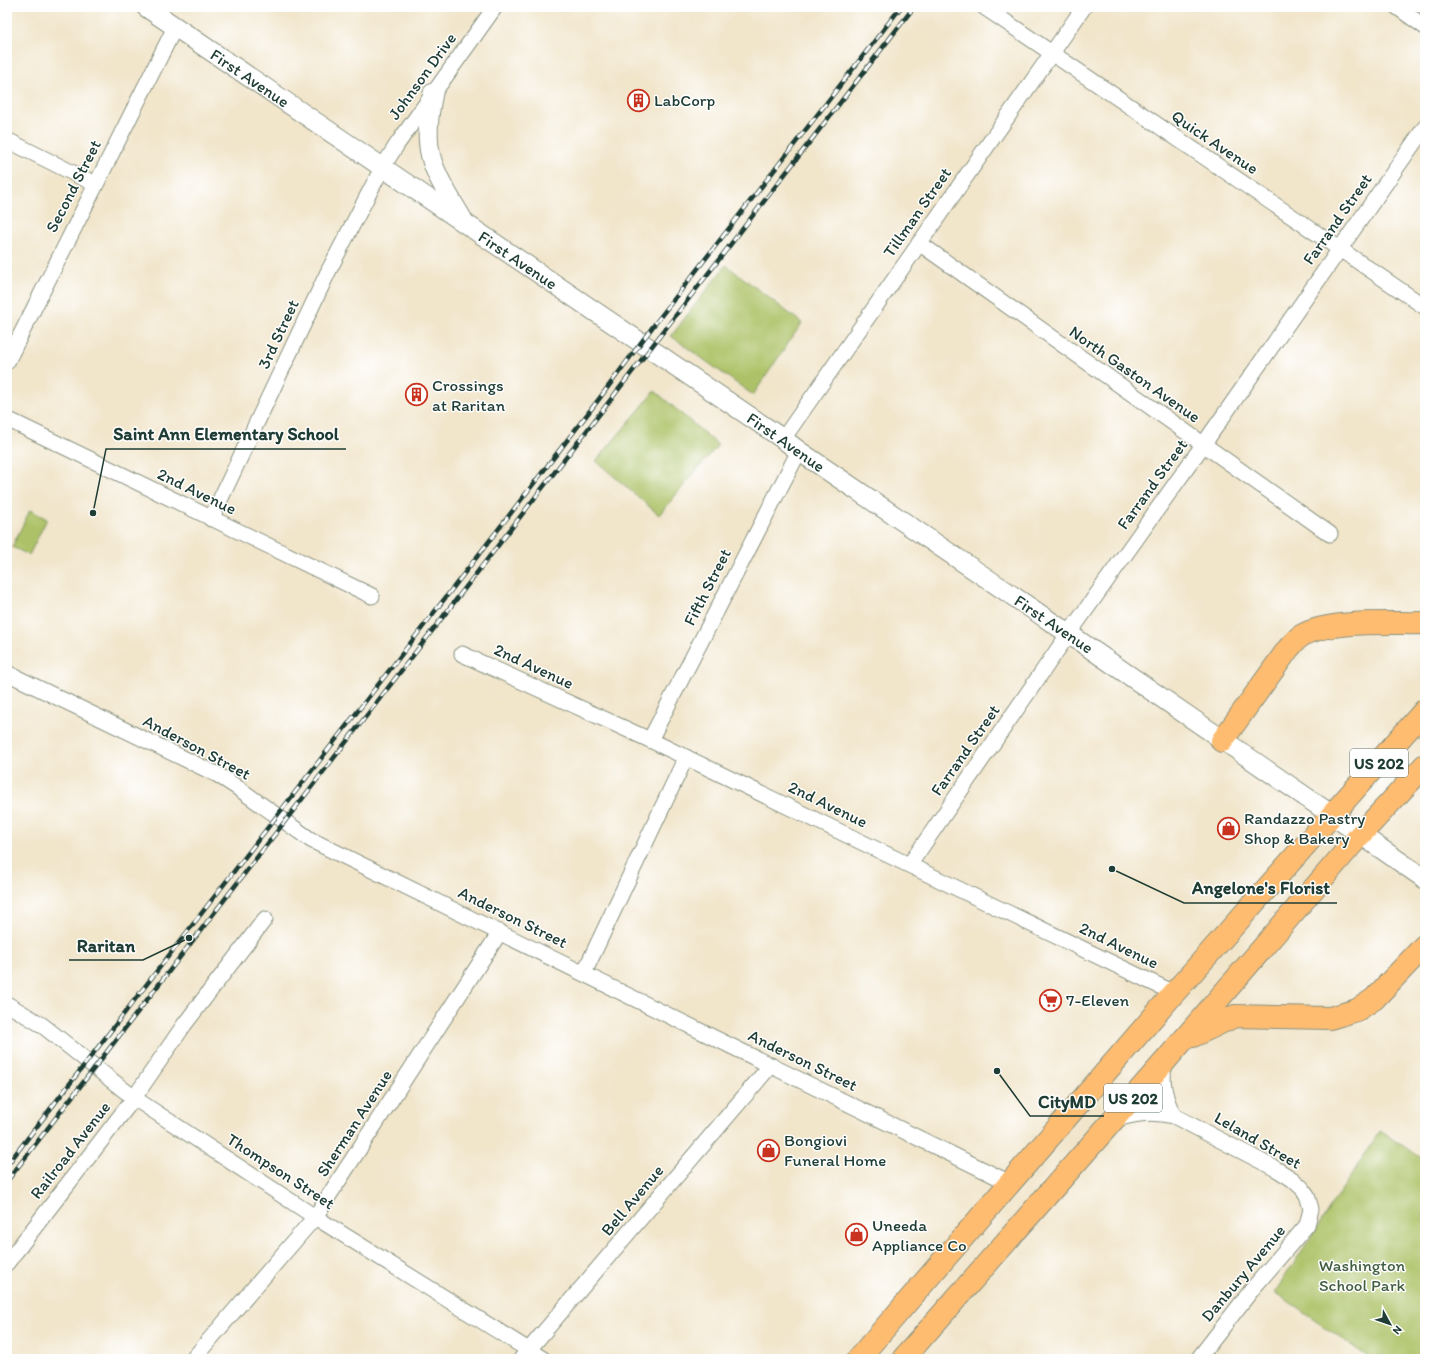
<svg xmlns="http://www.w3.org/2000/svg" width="1432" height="1366" font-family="Itim,sans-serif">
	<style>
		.green { fill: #adc267; stroke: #66804e }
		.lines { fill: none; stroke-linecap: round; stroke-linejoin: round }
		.minor-casing { stroke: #88917f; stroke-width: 17 }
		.tertiary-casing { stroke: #88917f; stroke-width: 21 }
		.trunk-casing { stroke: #88917f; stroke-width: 24 }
		.minor { stroke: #fff; stroke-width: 15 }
		.tertiary { stroke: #fff; stroke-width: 19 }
		.trunk { stroke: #febc71; stroke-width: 22 }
		.rail-casing { stroke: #1f3d34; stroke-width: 4.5 }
		.rail { stroke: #fff; stroke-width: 3; stroke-dasharray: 9; stroke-linecap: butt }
		.labels { text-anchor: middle; stroke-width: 3; stroke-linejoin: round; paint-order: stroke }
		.shield { fill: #fff; stroke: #627771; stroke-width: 1 }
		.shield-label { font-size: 16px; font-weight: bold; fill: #1f3d34 }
		.street-label { font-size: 17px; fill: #1f3d34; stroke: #fff }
		.poi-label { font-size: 17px; fill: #1f3d34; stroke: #fff; text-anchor: start }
		.park-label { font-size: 17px; fill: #425e41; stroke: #fff }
		.leader { fill: none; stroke: #1f3d34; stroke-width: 1.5 }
		.callout-dot { fill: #1f3d34; stroke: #fff; stroke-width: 1.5 }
		.callout-label { font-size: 18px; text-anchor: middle; font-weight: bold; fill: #1f3d34; stroke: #fff; stroke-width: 3; stroke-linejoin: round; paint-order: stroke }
	</style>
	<rect width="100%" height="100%" fill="#fff"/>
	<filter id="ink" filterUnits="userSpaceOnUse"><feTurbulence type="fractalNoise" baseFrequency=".025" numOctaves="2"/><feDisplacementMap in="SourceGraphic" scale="8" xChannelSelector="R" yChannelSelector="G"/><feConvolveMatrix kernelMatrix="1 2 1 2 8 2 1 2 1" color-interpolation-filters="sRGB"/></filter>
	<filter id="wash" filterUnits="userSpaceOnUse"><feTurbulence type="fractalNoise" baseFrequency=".012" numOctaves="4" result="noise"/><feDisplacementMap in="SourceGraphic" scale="16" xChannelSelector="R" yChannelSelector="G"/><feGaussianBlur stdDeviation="0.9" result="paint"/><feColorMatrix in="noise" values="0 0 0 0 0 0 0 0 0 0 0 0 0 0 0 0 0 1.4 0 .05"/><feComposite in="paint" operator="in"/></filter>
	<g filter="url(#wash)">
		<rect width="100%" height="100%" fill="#f1e5ca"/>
		<g class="green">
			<polygon points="726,265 802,323 753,395 671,336"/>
			<polygon points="655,391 718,445 659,515 596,461"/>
			<polygon points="30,510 47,519 29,555 12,547"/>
			<polygon points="1380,1131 1425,1160 1425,1359 1371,1359 1275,1292"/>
		</g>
	</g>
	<g filter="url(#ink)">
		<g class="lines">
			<defs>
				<g id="minor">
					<polyline points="984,7 1425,307"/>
					<polyline points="1397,7 1425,27"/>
					<polyline points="7,140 95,184"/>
					<polyline points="919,243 1330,534"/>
					<polyline points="7,362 175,27"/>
					<polyline points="7,419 372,596"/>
					<polyline points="783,439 1084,7"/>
					<polyline points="211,519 329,270 382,168 398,143 495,7"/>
					<polyline points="462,654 650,740 1174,993"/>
					<polyline points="7,673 218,775 235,786 311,840 1010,1183"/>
					<polyline points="650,740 799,451"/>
					<polyline points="910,864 1058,649 1203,445 1425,127"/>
					<polyline points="584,973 686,757"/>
					<polyline points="7,1004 42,1025 134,1098 315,1217 543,1359"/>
					<path d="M1165 1062C1160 1081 1165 1099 1174 1116"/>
					<path d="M1114 1120C1136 1113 1152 1111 1174 1116L1276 1169 1292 1179 1302 1188 1307 1195 1311 1209 1307 1225 1254 1287 1198 1359"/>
					<polyline points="7,1263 134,1098 184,1025 265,919"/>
					<polyline points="193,1359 315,1217 500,932"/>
					<polyline points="521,1359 771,1065"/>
				</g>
				<g id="tertiary">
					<polyline points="146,7 783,439 799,451 1069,634 1425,879"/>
					<path d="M433 93C420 154 433 169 463 220"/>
				</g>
				<g id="trunk">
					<path d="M1222 741 1288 649C1292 645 1296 639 1301 636 1329 619 1392 624 1425 623"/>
					<polyline points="1193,1036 1235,1016 1330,1018 1357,1010 1374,999 1425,945"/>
					<polyline points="858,1359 1174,993 1425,710"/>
					<polyline points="903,1359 1166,1060 1360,835 1425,765"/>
				</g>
			</defs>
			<use href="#minor" class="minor-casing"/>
			<use href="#tertiary" class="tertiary-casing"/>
			<use href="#trunk" class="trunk-casing"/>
			<use href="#minor" class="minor"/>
			<use href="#tertiary" class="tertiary"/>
			<use href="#trunk" class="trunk"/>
			<defs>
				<g id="rail">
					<polyline points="7,1165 599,399 654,325 901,7"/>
					<polyline points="7,1181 914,7"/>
				</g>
			</defs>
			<use href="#rail" class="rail-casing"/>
			<use href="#rail" class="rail"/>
		</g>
	</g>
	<defs>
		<symbol id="building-ring" viewBox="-11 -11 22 22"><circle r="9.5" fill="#fff" stroke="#c8321e" stroke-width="1.5"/><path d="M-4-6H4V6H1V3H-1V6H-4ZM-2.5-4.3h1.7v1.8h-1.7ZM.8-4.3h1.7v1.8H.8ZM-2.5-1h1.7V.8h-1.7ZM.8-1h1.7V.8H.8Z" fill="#c8321e"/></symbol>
		<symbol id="shop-ring" viewBox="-11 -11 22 22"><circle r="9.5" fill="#fff" stroke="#c8321e" stroke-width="1.5"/><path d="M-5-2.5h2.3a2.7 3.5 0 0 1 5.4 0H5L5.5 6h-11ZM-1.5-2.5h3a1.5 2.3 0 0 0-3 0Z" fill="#c8321e"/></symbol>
		<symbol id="supermarket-ring" viewBox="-11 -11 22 22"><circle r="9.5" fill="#fff" stroke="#c8321e" stroke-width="1.5"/><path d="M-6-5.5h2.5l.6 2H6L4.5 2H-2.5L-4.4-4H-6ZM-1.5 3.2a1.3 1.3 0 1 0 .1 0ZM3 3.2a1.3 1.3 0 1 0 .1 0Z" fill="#c8321e"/></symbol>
	</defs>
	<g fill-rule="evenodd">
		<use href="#building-ring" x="626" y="88" width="25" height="25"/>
		<use href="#building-ring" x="404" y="382" width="25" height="25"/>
		<use href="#shop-ring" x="1216" y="816" width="25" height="25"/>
		<use href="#supermarket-ring" x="1038" y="988" width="25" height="25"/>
		<use href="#shop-ring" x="756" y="1138" width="25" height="25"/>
		<use href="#shop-ring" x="844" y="1222" width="25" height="25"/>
	</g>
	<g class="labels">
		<g class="shield">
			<rect x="1350" y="749" width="58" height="28" rx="3"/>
			<rect x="1104" y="1084" width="58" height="28" rx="3"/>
		</g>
		<g class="shield-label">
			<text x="1379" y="769">US 202</text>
			<text x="1133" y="1104">US 202</text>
		</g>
		<g class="street-label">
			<text transform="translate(422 76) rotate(-54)" y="6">Johnson Drive</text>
			<text transform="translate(250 78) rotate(34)" y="6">First Avenue</text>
			<text transform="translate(1215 142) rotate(34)" y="6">Quick Avenue</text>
			<text transform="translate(73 186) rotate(-63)" y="6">Second Street</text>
			<text transform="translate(917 212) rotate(-55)" y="6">Tillman Street</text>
			<text transform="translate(1337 219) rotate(-55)" y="6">Farrand Street</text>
			<text transform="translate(518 260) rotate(34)" y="6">First Avenue</text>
			<text transform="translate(278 334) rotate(-65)" y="6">3rd Street</text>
			<text transform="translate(1135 374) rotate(35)" y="6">North Gaston Avenue</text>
			<text transform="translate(786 442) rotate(35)" y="6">First Avenue</text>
			<text transform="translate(1152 484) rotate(-54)" y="6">Farrand Street</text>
			<text transform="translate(197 491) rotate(26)" y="6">2nd Avenue</text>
			<text transform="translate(707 587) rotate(-63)" y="6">Fifth Street</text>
			<text transform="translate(1054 624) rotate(34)" y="6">First Avenue</text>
			<text transform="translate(534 666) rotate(25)" y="6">2nd Avenue</text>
			<text transform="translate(197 747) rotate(28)" y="6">Anderson Street</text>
			<text transform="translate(965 750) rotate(-55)" y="6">Farrand Street</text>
			<text transform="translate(828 804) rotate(26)" y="6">2nd Avenue</text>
			<text transform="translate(513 917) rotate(26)" y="6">Anderson Street</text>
			<text transform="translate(1119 945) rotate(26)" y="6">2nd Avenue</text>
			<text transform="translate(803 1060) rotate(26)" y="6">Anderson Street</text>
			<text transform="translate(354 1123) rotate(-57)" y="6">Sherman Avenue</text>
			<text transform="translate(1258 1140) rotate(30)" y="6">Leland Street</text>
			<text transform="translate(70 1150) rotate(-52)" y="6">Railroad Avenue</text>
			<text transform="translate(281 1171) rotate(33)" y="6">Thompson Street</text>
			<text transform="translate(632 1200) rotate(-50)" y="6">Bell Avenue</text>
			<text transform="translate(1243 1273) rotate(-50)" y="6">Danbury Avenue</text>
		</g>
		<g class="poi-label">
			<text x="654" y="106">LabCorp</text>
			<text x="432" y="391">Crossings<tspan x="432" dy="20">at Raritan</tspan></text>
			<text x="1244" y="824">Randazzo Pastry<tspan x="1244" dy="20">Shop &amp; Bakery</tspan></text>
			<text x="1066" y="1006">7-Eleven</text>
			<text x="784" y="1146">Bongiovi<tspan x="784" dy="20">Funeral Home</tspan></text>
			<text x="872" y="1231">Uneeda<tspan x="872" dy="20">Appliance Co</tspan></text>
		</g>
		<g class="park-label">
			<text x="1362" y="1271">Washington<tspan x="1362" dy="20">School Park</tspan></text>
		</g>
	</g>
	<path class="leader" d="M93 513L106 449H346M1112 869L1184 903H1337M189 938L143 960H69M997 1071L1030 1116H1104"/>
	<g class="callout-dot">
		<circle cx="93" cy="513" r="4"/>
		<circle cx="1112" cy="869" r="4"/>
		<circle cx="189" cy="938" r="4"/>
		<circle cx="997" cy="1071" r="4"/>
	</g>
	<g class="callout-label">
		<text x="226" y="440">Saint Ann Elementary School</text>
		<text x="1261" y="894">Angelone's Florist</text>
		<text x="106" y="952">Raritan</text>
		<text x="1067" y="1108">CityMD</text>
	</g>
	<rect width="1432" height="1366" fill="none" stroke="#fff" stroke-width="24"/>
	<g transform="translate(1390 1324) rotate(130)" stroke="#ffffff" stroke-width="3" paint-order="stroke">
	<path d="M0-3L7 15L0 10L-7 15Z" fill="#1f3d34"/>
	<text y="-6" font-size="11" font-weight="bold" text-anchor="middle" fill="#1f3d34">N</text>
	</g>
</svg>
